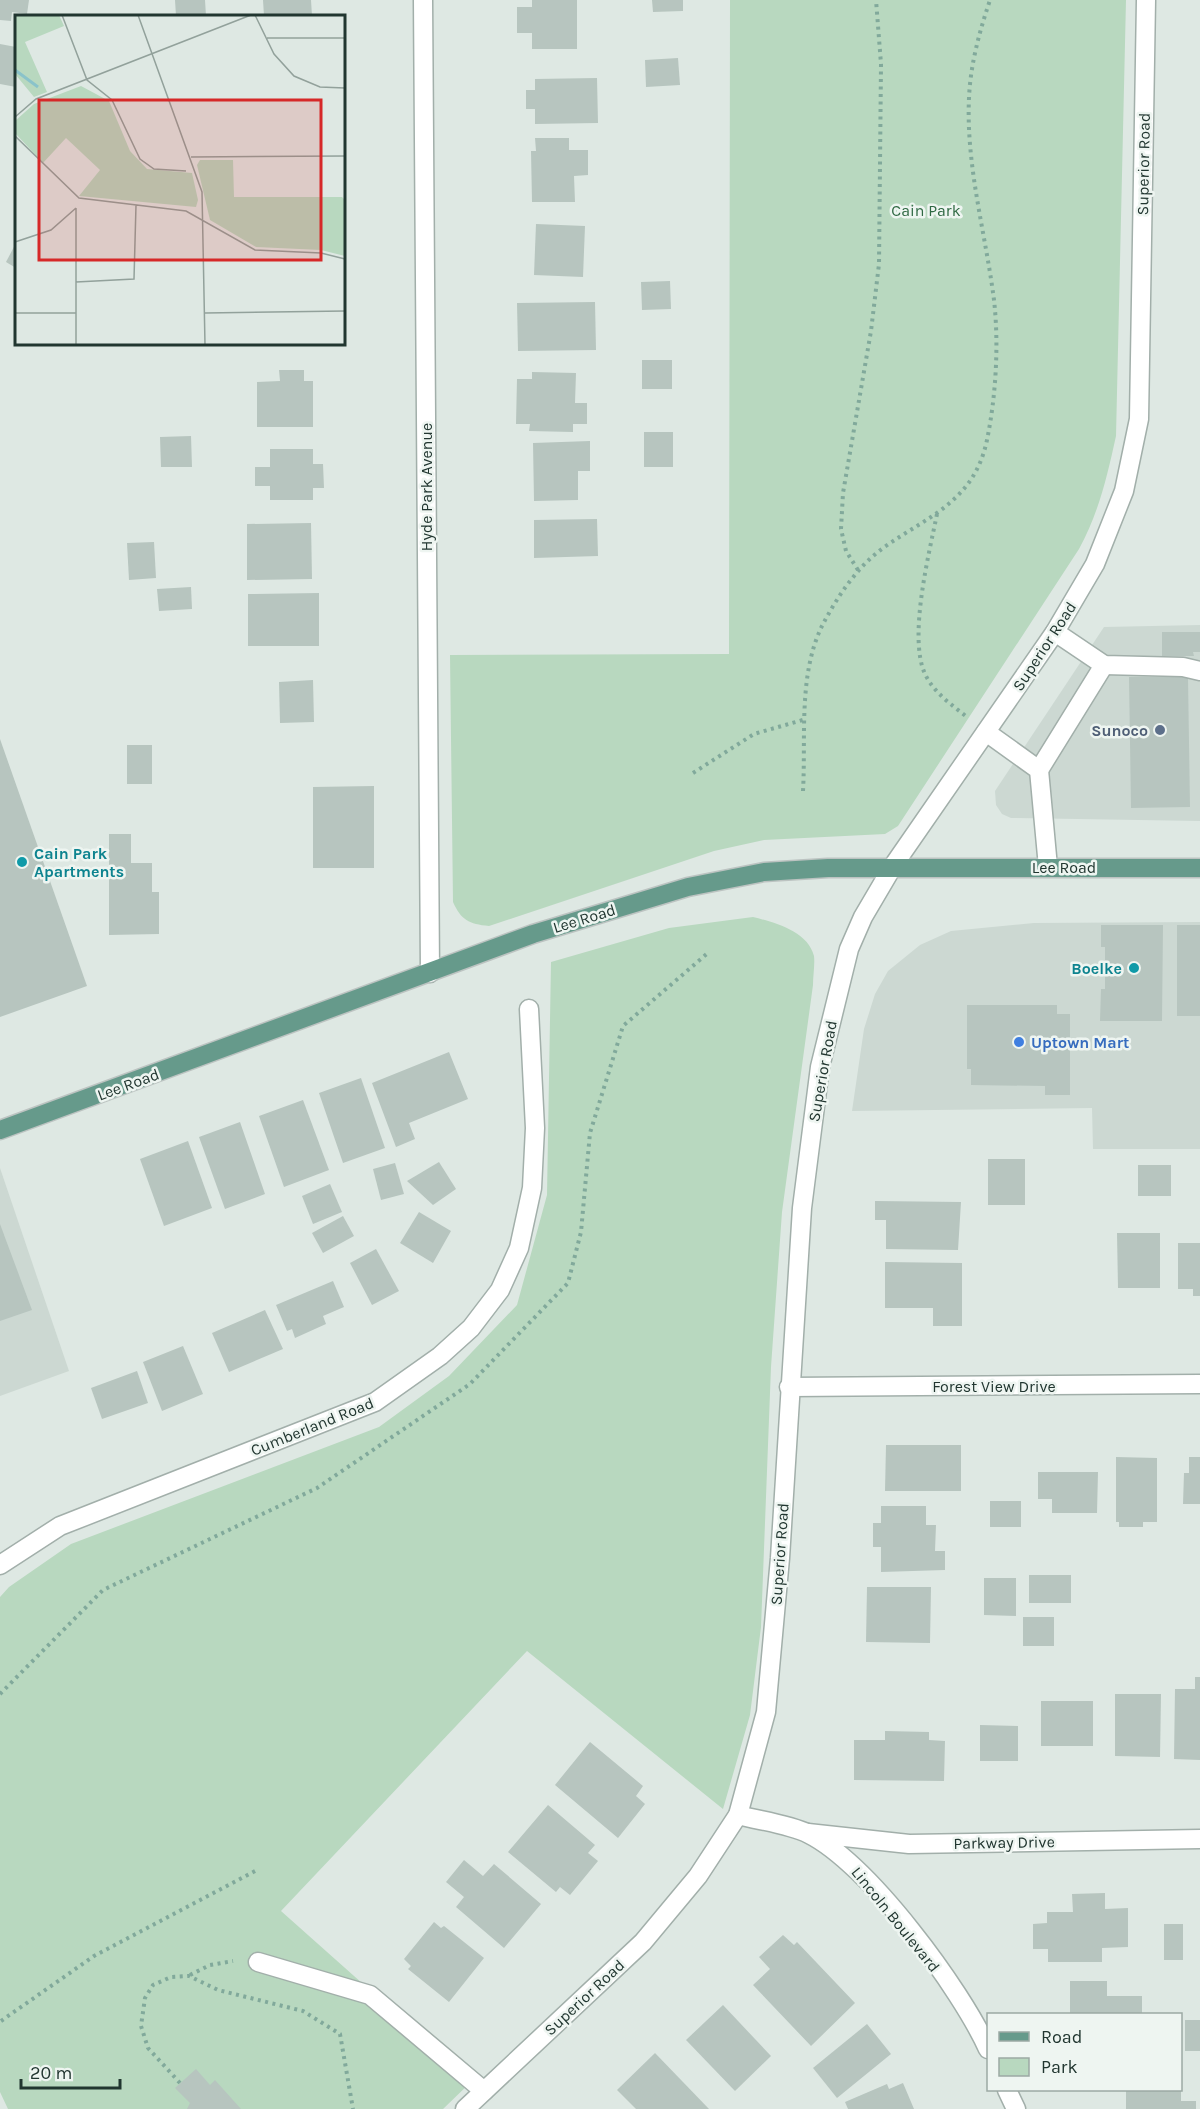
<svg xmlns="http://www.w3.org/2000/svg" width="1200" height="2109" font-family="Karla,sans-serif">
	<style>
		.built { fill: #ccd8d2 }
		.green { fill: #b8d8bf }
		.building { fill: #b7c5bf }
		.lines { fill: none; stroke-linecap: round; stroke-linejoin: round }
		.minor-casing { stroke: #a2afaa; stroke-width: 21 }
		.major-casing { stroke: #bcc3c1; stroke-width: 21 }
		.path { stroke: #81a99b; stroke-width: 4; stroke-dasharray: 3 4.5; stroke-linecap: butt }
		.minor { stroke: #fff; stroke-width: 18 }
		.major { stroke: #669a8b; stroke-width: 18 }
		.service-dot { fill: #5c6f8a; stroke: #eef5f1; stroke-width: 2 }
		.culture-dot { fill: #0f9aa8; stroke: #eef5f1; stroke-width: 2 }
		.shop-dot { fill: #3f7fe0; stroke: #eef5f1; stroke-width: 2 }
		.labels { text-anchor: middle; stroke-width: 5; stroke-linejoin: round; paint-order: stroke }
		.street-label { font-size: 16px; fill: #213630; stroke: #eef5f1 }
		.park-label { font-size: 16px; fill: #2f6943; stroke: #eef5f1 }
		.service-label { font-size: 16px; font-weight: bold; fill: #4e5e75; stroke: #eef5f1; text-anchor: end }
		.culture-label { font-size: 16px; font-weight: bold; fill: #0d838f; stroke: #eef5f1; text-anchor: start }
		.shop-label { font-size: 16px; font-weight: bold; fill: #366cbe; stroke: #eef5f1; text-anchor: start }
		.inset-river { fill: none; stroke: #8ac3ca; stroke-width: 3 }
		.inset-road { fill: none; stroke: #92a19b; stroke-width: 1.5 }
		.view { fill: #d62828; fill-opacity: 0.15; stroke: #d62828; stroke-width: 3 }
		.inset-edge { fill: none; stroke: #213630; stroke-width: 3 }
	</style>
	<rect width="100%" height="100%" fill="#dee8e3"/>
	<g class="built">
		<polygon points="1200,625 1200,821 1011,818 1002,814 996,805 995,791 1104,627"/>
		<polygon points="1200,922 1200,1149 1093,1149 1092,1108 852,1111 864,1029 875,994 888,971 920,945 951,931 1034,923"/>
		<polygon points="0,1168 69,1371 0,1396"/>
	</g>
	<g class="green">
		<path d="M730 0H1126L1116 436C1107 477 1099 512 1079 549L898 826 885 834 764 840 714 851 489 926C469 924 461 920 453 902L450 655 729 654Z"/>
		<path d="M753 917C773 922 808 931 814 956 815 964 813 976 813 985L782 1212 771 1367 761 1627 750 1715 723 1809 527 1651 281 1911 472 2081 443 2109H8L0 2092V1597L9 1587 71 1544 379 1427 449 1376 517 1305 547 1195 551 962 669 928Z"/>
	</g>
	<g class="building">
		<polygon points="0,0 29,0 27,14 12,12 11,21 0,20"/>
		<polygon points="175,0 205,0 206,16 176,16"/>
		<polygon points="263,0 311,0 312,16 264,16"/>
		<polygon points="532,0 577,0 577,49 532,49 532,33 517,33 517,7 532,7"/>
		<polygon points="652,0 683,0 683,11 653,12"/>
		<polygon points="0,44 16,47 16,87 0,84"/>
		<polygon points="678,58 680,85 646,87 645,60"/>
		<polygon points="597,78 598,123 535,124 535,109 526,109 526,90 535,90 535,79"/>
		<polygon points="535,138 569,138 569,150 588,150 588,175 574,176 575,202 532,202 531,151 536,151"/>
		<polygon points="536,224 585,226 583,277 534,275"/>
		<polygon points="16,243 16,268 6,262"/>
		<polygon points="670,281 671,309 642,310 641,282"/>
		<polygon points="595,302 596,350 518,351 517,303"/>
		<rect x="642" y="360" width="30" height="29"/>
		<polygon points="279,370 304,370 304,381 313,381 313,427 257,427 257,382 280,381"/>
		<polygon points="532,372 576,373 575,403 587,403 587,424 573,424 573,432 529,431 530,424 516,424 517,379 532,379"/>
		<rect x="644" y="432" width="29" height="35"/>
		<polygon points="191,436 192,467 161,467 160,437"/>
		<polygon points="590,441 590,471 578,471 578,500 534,501 533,443"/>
		<polygon points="270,449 313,449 313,464 323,464 324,488 313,488 313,500 270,500 270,486 255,486 255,467 270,467"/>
		<polygon points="597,519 598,556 534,558 534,520"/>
		<polygon points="311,523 312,579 247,580 247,524"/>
		<polygon points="154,542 156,578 129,580 127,543"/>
		<polygon points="191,587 192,609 159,611 157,589"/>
		<polygon points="319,593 319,646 248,646 248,594"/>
		<polygon points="1162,632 1200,632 1200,652 1193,652 1194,656 1162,656"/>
		<polygon points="1129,677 1188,677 1190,807 1131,808"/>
		<polygon points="313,680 314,722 280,723 279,682"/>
		<polygon points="0,739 87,986 0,1017"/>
		<rect x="127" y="745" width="25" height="39"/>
		<polygon points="374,786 374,868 313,868 313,787"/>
		<polygon points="109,834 131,834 131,863 152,863 152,892 159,892 159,934 109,935"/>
		<polygon points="1101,925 1163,925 1162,1021 1100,1021 1101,989 1105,989 1105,947 1101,947"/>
		<rect x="1177" y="925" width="23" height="91"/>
		<polygon points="967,1005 1057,1005 1057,1014 1070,1014 1070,1095 1045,1095 1045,1086 971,1085 971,1069 967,1069"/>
		<polygon points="449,1052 468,1099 409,1123 415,1139 396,1147 372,1083"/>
		<polygon points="361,1078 385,1148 343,1163 319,1093"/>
		<polygon points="303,1100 329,1170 284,1187 259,1116"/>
		<polygon points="240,1122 265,1194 225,1209 199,1137"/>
		<polygon points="188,1141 212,1208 164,1226 140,1159"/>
		<rect x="988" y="1159" width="37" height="46"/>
		<polygon points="439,1162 456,1189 433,1205 407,1181"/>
		<polygon points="395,1163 404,1194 381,1200 373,1169"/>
		<rect x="1138" y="1165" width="33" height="31"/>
		<polygon points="330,1184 342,1212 313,1224 302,1196"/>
		<polygon points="875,1201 961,1202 958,1250 886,1249 886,1220 875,1220"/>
		<polygon points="419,1212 451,1231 433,1263 400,1243"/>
		<polygon points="343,1216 354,1236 323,1253 312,1233"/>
		<polygon points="0,1224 32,1310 0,1321"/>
		<polygon points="1117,1233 1160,1233 1160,1288 1118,1288"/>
		<polygon points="1178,1243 1200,1243 1200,1296 1193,1296 1193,1289 1178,1289"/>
		<polygon points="376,1249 399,1291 372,1305 350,1263"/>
		<polygon points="885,1262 962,1263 962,1326 933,1326 933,1308 885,1308"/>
		<polygon points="333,1281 344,1307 323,1316 326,1324 295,1338 292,1329 287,1331 276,1305"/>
		<polygon points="265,1310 283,1349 229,1372 212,1333"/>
		<polygon points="183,1346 203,1394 162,1411 143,1362"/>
		<polygon points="137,1371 148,1403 102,1419 91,1388"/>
		<polygon points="886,1445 961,1445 961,1491 885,1491"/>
		<polygon points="1116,1457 1157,1458 1157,1522 1143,1522 1143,1527 1119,1527 1119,1522 1116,1522"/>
		<polygon points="1189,1457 1200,1457 1200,1504 1183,1504 1184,1473 1189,1473"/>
		<polygon points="1038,1472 1098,1472 1097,1513 1052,1513 1052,1499 1038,1499"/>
		<rect x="990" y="1501" width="31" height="26"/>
		<polygon points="881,1506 926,1506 926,1525 936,1525 935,1551 945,1551 945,1570 881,1572 881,1547 873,1547 873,1523 881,1523"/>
		<rect x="1029" y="1575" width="42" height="28"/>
		<polygon points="984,1578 1016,1578 1016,1616 984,1615"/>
		<polygon points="867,1587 931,1587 930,1643 866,1642"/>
		<rect x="1023" y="1617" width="31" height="29"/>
		<polygon points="1195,1677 1200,1677 1200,1760 1174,1759 1175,1689 1195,1689"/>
		<polygon points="1115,1694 1161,1694 1160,1757 1115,1756"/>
		<rect x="1041" y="1701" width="52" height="45"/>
		<polygon points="980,1725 1018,1726 1018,1761 980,1761"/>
		<polygon points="885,1731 929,1732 929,1740 945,1741 944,1781 854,1780 854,1740 885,1740"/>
		<polygon points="590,1742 643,1786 636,1796 645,1804 618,1838 555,1785"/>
		<polygon points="548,1805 595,1845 588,1853 598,1861 570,1895 560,1887 556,1892 508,1852"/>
		<polygon points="464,1860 483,1876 494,1864 541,1904 504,1948 456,1907 464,1897 446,1882"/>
		<polygon points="1105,1893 1105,1909 1128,1908 1128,1947 1102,1948 1102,1962 1048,1962 1048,1949 1033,1949 1033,1924 1047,1923 1047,1912 1073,1912 1072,1894"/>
		<polygon points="434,1922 441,1928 444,1926 484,1958 449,2002 408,1969 411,1966 404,1959"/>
		<rect x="1164" y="1924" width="19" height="36"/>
		<polygon points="783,1935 794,1945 797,1942 855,2003 811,2046 753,1985 770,1969 759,1957"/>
		<polygon points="1070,1981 1107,1981 1107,1996 1142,1996 1142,2014 1070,2014"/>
		<polygon points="723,2005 771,2056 735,2091 686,2040"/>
		<rect x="1185" y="2020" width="15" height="31"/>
		<polygon points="867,2024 891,2054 837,2098 813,2068"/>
		<polygon points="655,2053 709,2109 636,2109 617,2090"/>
		<polygon points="196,2069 210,2085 215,2080 241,2109 187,2109 190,2103 175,2088"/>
		<polygon points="903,2083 914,2109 848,2109 845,2102 887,2084 889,2089"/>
		<polygon points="1126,2090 1181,2090 1181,2101 1196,2101 1196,2109 1126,2109"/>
	</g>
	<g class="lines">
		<defs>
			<g id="minor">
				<polyline points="423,0 430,973"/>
				<polyline points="1055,632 1104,665 1183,667 1200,671"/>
				<polyline points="986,732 1039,770 1048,867"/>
				<polyline points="1039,770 1104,665"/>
				<polyline points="789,1387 1200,1384"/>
				<polyline points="0,1565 60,1526 375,1402 440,1356 471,1328 500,1290 519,1248 532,1188 535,1128 529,1009"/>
				<path d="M738 1815C761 1821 788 1824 809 1834 869 1864 961 1989 988 2049"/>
				<polyline points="808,1833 909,1844 1200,1839"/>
				<polyline points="258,1962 370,1995 484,2091"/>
				<polyline points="1007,2090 1016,2109"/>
				<polyline points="465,2109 643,1942 698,1876 738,1815 766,1712 780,1558 802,1208 820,1067 849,949 863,917 893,866 1055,632 1095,564 1124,491 1139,419 1146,0"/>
			</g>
			<polyline id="major" points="0,1130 533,934 688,887 764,872 828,868 1200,868"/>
		</defs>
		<use href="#minor" class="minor-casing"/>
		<use href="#major" class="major-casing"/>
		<g class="path">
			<path d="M937 514C929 554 908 637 925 674 934 693 952 705 967 717"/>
			<polyline points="858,570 846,551 841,529 843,493 871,331 879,264 881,64 876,0"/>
			<polyline points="693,773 754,734 806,719"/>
			<path d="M803 791C806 738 798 675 822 626 837 597 857 567 883 548 928 516 974 502 987 440 996 396 999 344 994 300 985 229 963 156 970 84 973 55 981 27 990 0"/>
			<polyline points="0,1694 103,1590 317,1488 470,1384 568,1283 581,1232 590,1133 623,1026 709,952"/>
			<polyline points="190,1975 210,1965 233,1961"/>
			<polyline points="1,2021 94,1956 259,1869"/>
			<polyline points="180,2083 148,2048 141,2026 145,1998 153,1985 171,1977 189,1976 218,1990 303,2011 340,2034 353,2109"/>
		</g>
		<use href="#minor" class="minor"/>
		<use href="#major" class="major"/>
	</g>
	<circle class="service-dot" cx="1160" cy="730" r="6"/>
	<g class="culture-dot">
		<circle cx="22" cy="862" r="6"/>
		<circle cx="1134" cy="968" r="6"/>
	</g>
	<circle class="shop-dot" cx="1019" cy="1042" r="6"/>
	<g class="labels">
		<g class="street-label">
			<text transform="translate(1143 164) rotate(-89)" y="6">Superior Road</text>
			<text transform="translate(426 487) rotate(-90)" y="6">Hyde Park Avenue</text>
			<text transform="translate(1044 646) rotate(-57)" y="6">Superior Road</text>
			<text x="1064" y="873">Lee Road</text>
			<text transform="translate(584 918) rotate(-17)" y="6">Lee Road</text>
			<text transform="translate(822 1071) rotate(-80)" y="6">Superior Road</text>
			<text transform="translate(128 1084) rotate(-20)" y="6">Lee Road</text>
			<text x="994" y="1392">Forest View Drive</text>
			<text transform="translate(312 1426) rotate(-22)" y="6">Cumberland Road</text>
			<text transform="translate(779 1554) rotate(-86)" y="6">Superior Road</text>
			<text transform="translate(1004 1842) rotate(-1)" y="6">Parkway Drive</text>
			<text transform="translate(896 1919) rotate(51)" y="6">Lincoln Boulevard</text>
			<text transform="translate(584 1997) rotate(-43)" y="6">Superior Road</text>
		</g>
		<g class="park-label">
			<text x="926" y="216">Cain Park</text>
		</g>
		<g class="service-label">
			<text x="1148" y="736">Sunoco</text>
		</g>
		<g class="culture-label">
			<text x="34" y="859">Cain Park<tspan x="34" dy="18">Apartments</tspan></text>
			<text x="1122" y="974" text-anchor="end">Boelke</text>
		</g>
		<g class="shop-label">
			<text x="1031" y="1048">Uptown Mart</text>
		</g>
	</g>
	<g transform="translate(15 15)">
		<rect width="330" height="330" fill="#dee8e3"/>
		<path d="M0 0H44L49 11 10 27 32 77 19 82 0 59ZM66 71 94 86 115 136 132 154 177 158 183 185 181 192 64 181 85 155 51 123 28 148 0 118V106L19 89ZM185 145H218L219 182H327L330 185V241L306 235 241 232 195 205 182 150Z" fill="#b8d8bf"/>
		<path class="inset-river" d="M0 55 23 72"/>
		<path class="inset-road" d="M47 0 72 65 97 85 125 144 139 154 171 156M123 0 187 177 190 330M240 0 259 39 279 61 305 72 330 73M252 23H330M0 102 21 84 236 0M0 121 64 183 171 196 240 235 306 238 330 244M176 142 330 141M0 227 36 215 61 193M61 267 119 264 121 190M0 298H61M190 298 330 296M61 330V193"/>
		<path class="view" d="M24 85H306V245H24Z"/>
		<rect width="330" height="330" class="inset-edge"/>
	</g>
	<rect x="987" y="2013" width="195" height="78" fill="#eef5f1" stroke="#9ca9a4" stroke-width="1.5"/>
	<rect x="999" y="2032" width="30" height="9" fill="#669a8b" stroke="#9ca9a4" stroke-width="1.5"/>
	<text x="1041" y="2043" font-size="18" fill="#213630">Road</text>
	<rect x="999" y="2058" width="30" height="18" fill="#b8d8bf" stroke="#9ca9a4" stroke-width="1.5"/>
	<text x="1041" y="2073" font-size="18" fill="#213630">Park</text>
	<path d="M21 2079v9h99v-9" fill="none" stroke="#213630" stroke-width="3"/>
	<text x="30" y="2079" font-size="18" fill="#213630" stroke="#eef5f1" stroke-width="4.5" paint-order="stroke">20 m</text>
</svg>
